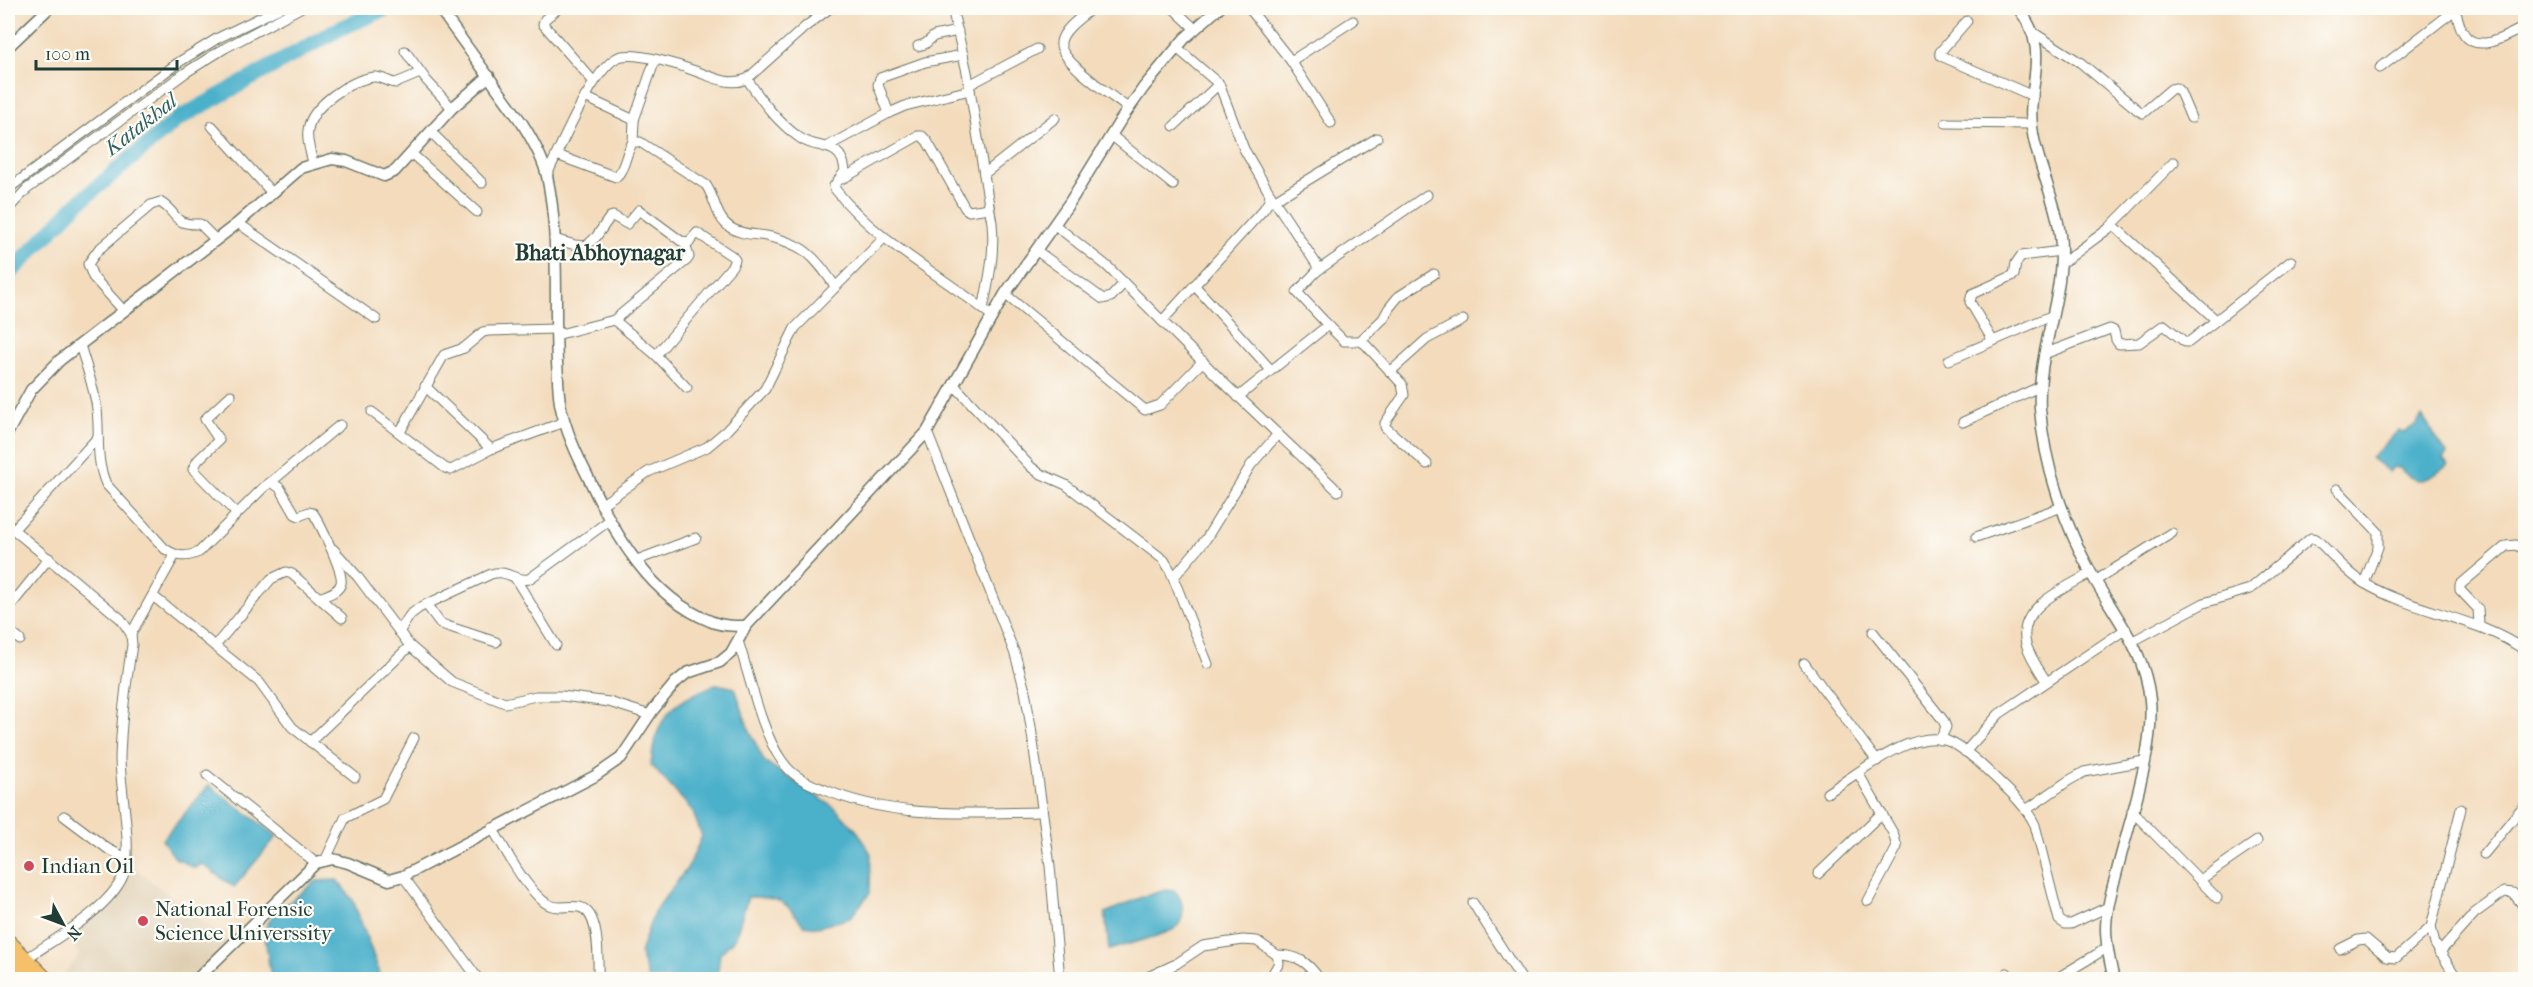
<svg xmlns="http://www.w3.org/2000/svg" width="2533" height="987" font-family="'IM FELL French Canon',serif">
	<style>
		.built { fill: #dfcfb2 }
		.water { fill: #4bb0ca; stroke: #35767f; stroke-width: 1.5 }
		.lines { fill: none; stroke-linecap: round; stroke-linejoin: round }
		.river { stroke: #4bb0ca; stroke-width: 16 }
		.minor-casing { stroke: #697464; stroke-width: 11 }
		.tertiary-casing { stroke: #697464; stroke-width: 13 }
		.primary-casing { stroke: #697464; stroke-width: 16 }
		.minor { stroke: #fff; stroke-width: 9 }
		.tertiary { stroke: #fff; stroke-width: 10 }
		.primary { stroke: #f6c06b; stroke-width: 14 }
		.poi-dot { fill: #d1495b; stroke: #fdfcf7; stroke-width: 2 }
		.labels { text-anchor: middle; stroke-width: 4.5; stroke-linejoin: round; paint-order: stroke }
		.poi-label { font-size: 21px; fill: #1f3d34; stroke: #fdfcf7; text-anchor: start }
		.water-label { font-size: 22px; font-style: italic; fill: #2c6061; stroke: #fdfcf7 }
		.neighbourhood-label { font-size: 22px; font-weight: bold; fill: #1f3d34; stroke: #fdfcf7 }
	</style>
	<rect width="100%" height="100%" fill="#fdfcf7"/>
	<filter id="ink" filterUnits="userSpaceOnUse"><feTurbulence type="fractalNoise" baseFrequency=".0167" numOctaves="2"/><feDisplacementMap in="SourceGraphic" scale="12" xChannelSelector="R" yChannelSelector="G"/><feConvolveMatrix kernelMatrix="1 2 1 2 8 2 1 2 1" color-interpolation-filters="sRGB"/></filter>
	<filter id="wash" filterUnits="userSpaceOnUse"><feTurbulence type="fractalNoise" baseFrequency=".008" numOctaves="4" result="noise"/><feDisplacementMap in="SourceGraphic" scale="24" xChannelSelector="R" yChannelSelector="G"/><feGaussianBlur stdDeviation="1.35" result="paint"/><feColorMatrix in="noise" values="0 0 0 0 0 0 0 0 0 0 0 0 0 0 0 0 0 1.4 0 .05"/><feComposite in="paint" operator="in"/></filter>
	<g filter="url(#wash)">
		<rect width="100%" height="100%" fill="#f3dbbc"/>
		<polygon class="built" points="133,867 228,942 189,979 66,980 62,976 80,955 67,935 123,885"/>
		<g class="water">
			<path d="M2422 416 2447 454 2443 459 2448 465C2431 479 2417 489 2400 468L2393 467 2389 472 2371 458 2399 430 2404 432 2416 425Z"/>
			<path d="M717 684 735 688 748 727 764 761 835 808 858 832 871 854 870 893 850 918 818 927 803 925C786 900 778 897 748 897L735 938 720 954 717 979H648L640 953 654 912 688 867 702 836 692 810 651 765C655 715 673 702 717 684Z"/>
			<polygon points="209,785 277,836 234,887 202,864 195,868 175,858 162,840"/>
			<polygon points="337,880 353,900 382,979 271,979 264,930 273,915 316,881"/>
			<path d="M1166 890 1175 891C1184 901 1187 920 1174 929 1162 936 1124 945 1109 950L1105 913 1142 897Z"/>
		</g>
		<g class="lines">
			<polyline class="river" points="8,275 77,204 178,119 339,29 387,8"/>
		</g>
	</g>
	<g filter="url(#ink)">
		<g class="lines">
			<defs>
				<g id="minor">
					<polyline points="559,8 545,19 543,24 594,82"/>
					<path d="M952 8 967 72 992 223C995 253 989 280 983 309"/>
					<path d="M1092 8C1083 16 1063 29 1061 42 1057 60 1114 97 1129 109"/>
					<polyline points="1173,8 1194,28"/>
					<polyline points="1249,8 1291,61 1331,123"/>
					<path d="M2454 8C2458 16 2459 27 2464 34 2478 55 2510 34 2526 26"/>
					<polyline points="1967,21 1940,52 1941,56 2033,96"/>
					<polyline points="2034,33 2081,63 2139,111 2143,113 2171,89 2176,88 2180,92 2191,118"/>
					<polyline points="918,46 925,44 934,36 958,31"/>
					<polyline points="405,51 427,81 452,108"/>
					<polyline points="1291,61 1353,21"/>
					<polyline points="2380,68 2455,10"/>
					<path d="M747 79C762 101 778 123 800 138 818 151 842 140 845 171L834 186 835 189C876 242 941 274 992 316"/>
					<polyline points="969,85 1037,49"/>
					<polyline points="585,97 634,120 633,142"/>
					<polyline points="889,113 878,85 880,78 925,62 963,55"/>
					<polyline points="634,120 655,60"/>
					<polyline points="1946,123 2032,124"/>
					<polyline points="212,126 272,193"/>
					<polyline points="1174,126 1219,84"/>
					<polyline points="431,132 482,183"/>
					<polyline points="1111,135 1173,185"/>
					<polyline points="828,146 889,113 905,106 970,90"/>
					<polyline points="412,154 477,212"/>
					<path d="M557 155 616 177C626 168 625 153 633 142H640L706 185C716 199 715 218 731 228 742 235 754 234 766 236 805 244 814 256 835 286"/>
					<path d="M313 163C311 153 306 141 308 130 311 106 351 79 374 77 383 76 388 83 396 83L420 73"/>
					<polyline points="984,174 1055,118"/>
					<path d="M547 175C559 150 596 60 622 56 641 53 680 65 698 72 715 78 729 86 747 79L805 27 830 8"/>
					<polyline points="842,179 918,136 922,136 927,141 965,208 969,211 989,208"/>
					<polyline points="8,189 179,62 218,38 280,8"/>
					<polyline points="1275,200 1377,138"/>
					<polyline points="8,209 27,189 185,73 225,48 300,8"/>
					<polyline points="238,223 376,319"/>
					<polyline points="1055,225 1107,266 1224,383 1338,491"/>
					<polyline points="2113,225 2216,320"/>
					<polyline points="554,239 575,245 586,246 596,237 610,217 613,216 627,224 639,210 681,241 689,242 697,233 732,256 735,260 732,266 656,355"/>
					<polyline points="1037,251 1103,299 1111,297 1124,283"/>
					<polyline points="2061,264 2108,229 2174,162"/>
					<polyline points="1317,271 1427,195"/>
					<polyline points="1194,285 1271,370"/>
					<polyline points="1005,294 1145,410 1160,405 1203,361"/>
					<path d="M124 311 93 277 88 264 98 250 151 205 160 202C180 214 171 225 200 224L216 240"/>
					<polyline points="614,320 687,260 689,257 685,243"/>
					<polyline points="1162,321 1264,209 1269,201 1270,194 1244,149 1219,84 1177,48"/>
					<polyline points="1326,323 1344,341 1360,341 1365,344 1402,384 1404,395 1385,423 1385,427 1427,464"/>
					<polyline points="556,335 614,320 656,355 687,388"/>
					<polyline points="1360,341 1383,319 1389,308 1398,297 1434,274"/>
					<polyline points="1993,341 1970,302 1972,294 2014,275 2016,263 2021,256 2061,251"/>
					<path d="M80 345C86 366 94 387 97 409 100 435 95 459 106 484L165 549C178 557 185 558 199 552L264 487 271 482 280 488 295 514 299 516 309 512 313 513C320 523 344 573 341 583 339 592 327 595 319 598"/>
					<polyline points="2044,354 2110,329 2114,331 2116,340 2119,344 2139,343 2164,325 2185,342 2189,342 2291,261"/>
					<polyline points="1949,360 2051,316"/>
					<polyline points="1390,372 1427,339 1463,320"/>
					<polyline points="954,385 1031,467 1039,473 1066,485 1164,560 1170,570 1208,664"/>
					<polyline points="425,386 491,449"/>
					<polyline points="231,395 205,419 219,440 198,460 193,469 236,513"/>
					<polyline points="1238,397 1327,326 1326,323 1297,292 1317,271 1317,265 1270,194"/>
					<polyline points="372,412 445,468 451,470 491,449 564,422"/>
					<polyline points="1963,422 2041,386"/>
					<polyline points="400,432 444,355 464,348 483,332 488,331 555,329"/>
					<polyline points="927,432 1015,654 1025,691 1031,727 1050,866 1060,980"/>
					<polyline points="271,482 340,425"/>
					<polyline points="2337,489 2378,532 2378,547 2364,583"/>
					<polyline points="601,505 648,472 707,447 726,431 765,389 795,328 885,237"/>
					<path d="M8 525 121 619 131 634 132 645C126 683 121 720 120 758 120 788 134 853 123 876 108 910 56 938 26 959"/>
					<polyline points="14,529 98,437"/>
					<polyline points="1976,537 2062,507"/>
					<polyline points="333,549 357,576 410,646 452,682 505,703 536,696 562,696 609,702 650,715"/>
					<polyline points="637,560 696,538"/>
					<polyline points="1174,577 1206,539 1251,465 1278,434"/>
					<polyline points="515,578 556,645"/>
					<polyline points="2095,581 2172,533"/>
					<polyline points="153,596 259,682 292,727 355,777"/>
					<polyline points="426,604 440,623 447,626 496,642"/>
					<polyline points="8,609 49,558"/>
					<polyline points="2479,625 2478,609 2460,590 2460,585 2506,546 2516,545 2526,550"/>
					<polyline points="8,630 20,640"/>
					<path d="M399 632 410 615 419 608 491 574C510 569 513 582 529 579L610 520"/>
					<polyline points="1873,632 1943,720 1946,727 1940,740"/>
					<polyline points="131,634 175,555"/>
					<path d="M738 641C749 674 762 734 782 761 792 776 807 783 823 789 892 819 967 813 1040 812"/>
					<path d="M2133 641 2204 603 2250 589 2311 538 2316 539C2331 553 2346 572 2364 583 2414 613 2476 616 2526 651"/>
					<polyline points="215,646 271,579 286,572 292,574 342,618"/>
					<polyline points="1804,663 1877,761"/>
					<path d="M2046 681C2039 670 2030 657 2026 644 2016 607 2066 588 2091 573"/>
					<polyline points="310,742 410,646"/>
					<polyline points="1965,752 1999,714 2126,629"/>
					<polyline points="1858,773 1893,833 1897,847 1868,901"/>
					<polyline points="207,775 316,863"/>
					<path d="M1827 793C1858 774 1914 726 1950 742 1965 749 1979 762 1990 773 2007 789 2025 804 2035 825L2059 920 2065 924H2071L2108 907"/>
					<polyline points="2026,810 2068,781 2084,772 2144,761"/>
					<polyline points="2132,811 2217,898"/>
					<polyline points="64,816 108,849 128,859"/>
					<path d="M492 828C507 852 522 883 543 901 555 911 565 905 579 907 601 911 598 963 598 980"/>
					<polyline points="2484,854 2526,803"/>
					<polyline points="325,861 345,818 383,799 414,738"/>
					<polyline points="1818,874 1882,813"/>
					<polyline points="403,876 479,980"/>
					<polyline points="2200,880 2257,841"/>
					<polyline points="1473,903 1522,980"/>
					<polyline points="2340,949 2358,940 2366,939 2387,957 2396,958 2431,927"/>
					<polyline points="2439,953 2475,913 2504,892 2513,893 2526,909"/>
					<path d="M1277 955C1298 955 1308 962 1320 980"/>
					<polyline points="2007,973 2013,980"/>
					<polyline points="818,979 821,980"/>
					<polyline points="1141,980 1176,964 1203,946 1243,940 1257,941 1277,955 1279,963 1269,980"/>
					<polyline points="2054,980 2107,948"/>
					<polyline points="2458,980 2435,944 2431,927 2461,809"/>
				</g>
				<g id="tertiary">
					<path d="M439 8 522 123C532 139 543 158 547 176 560 236 554 301 557 362 558 376 558 390 560 403 565 430 577 455 589 479 615 535 650 597 710 621 721 626 734 626 746 626"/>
					<path d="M2018 8C2054 52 2024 86 2033 134 2040 174 2062 212 2061 253 2061 305 2037 355 2040 409 2044 465 2064 523 2091 573 2114 616 2145 649 2150 700 2155 750 2128 825 2116 875 2111 892 2106 911 2106 929 2106 946 2110 963 2114 980"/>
					<polyline points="8,47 49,8"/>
					<polyline points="8,432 31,390 60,360 238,223 301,168 332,159 346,161 384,176 395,171 452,108 489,76"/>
					<polyline points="196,980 316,863 333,859 348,863 389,880 403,876 595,776 621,758 653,710 676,682 687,673 720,662 731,653 746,626 927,432 1005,294 1070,202 1120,121 1144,87 1185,38 1219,8"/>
				</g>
				<g id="primary">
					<polyline points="8,941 47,980"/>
					<polyline points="8,960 28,980"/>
				</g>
			</defs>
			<use href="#minor" class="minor-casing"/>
			<use href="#tertiary" class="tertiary-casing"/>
			<use href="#primary" class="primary-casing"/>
			<use href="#minor" class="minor"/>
			<use href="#tertiary" class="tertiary"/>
			<use href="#primary" class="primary"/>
		</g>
	</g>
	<g class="poi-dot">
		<circle cx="29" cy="866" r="6"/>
		<circle cx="143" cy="921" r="6"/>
	</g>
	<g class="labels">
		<g class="poi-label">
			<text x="41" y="873">Indian Oil</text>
			<text x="155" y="916">National Forensic<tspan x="155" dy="24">Science Universsity</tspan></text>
		</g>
		<g class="water-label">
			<text transform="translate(140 124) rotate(-38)" y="8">Katakhal</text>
		</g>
		<g class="neighbourhood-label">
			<text x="600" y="260">Bhati Abhoynagar</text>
		</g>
	</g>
	<rect width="2533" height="987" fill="none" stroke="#fdfcf7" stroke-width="30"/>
	<g transform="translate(63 924) rotate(131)" stroke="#fdfcf7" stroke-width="4.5" paint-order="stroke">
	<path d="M0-4.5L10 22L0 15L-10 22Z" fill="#1f3d34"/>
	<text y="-9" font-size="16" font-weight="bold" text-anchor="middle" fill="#1f3d34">N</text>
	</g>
	<path d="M36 60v9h141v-9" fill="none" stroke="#1f3d34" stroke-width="3"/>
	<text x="45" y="60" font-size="18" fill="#1f3d34" stroke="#fdfcf7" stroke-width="4.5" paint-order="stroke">100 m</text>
</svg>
